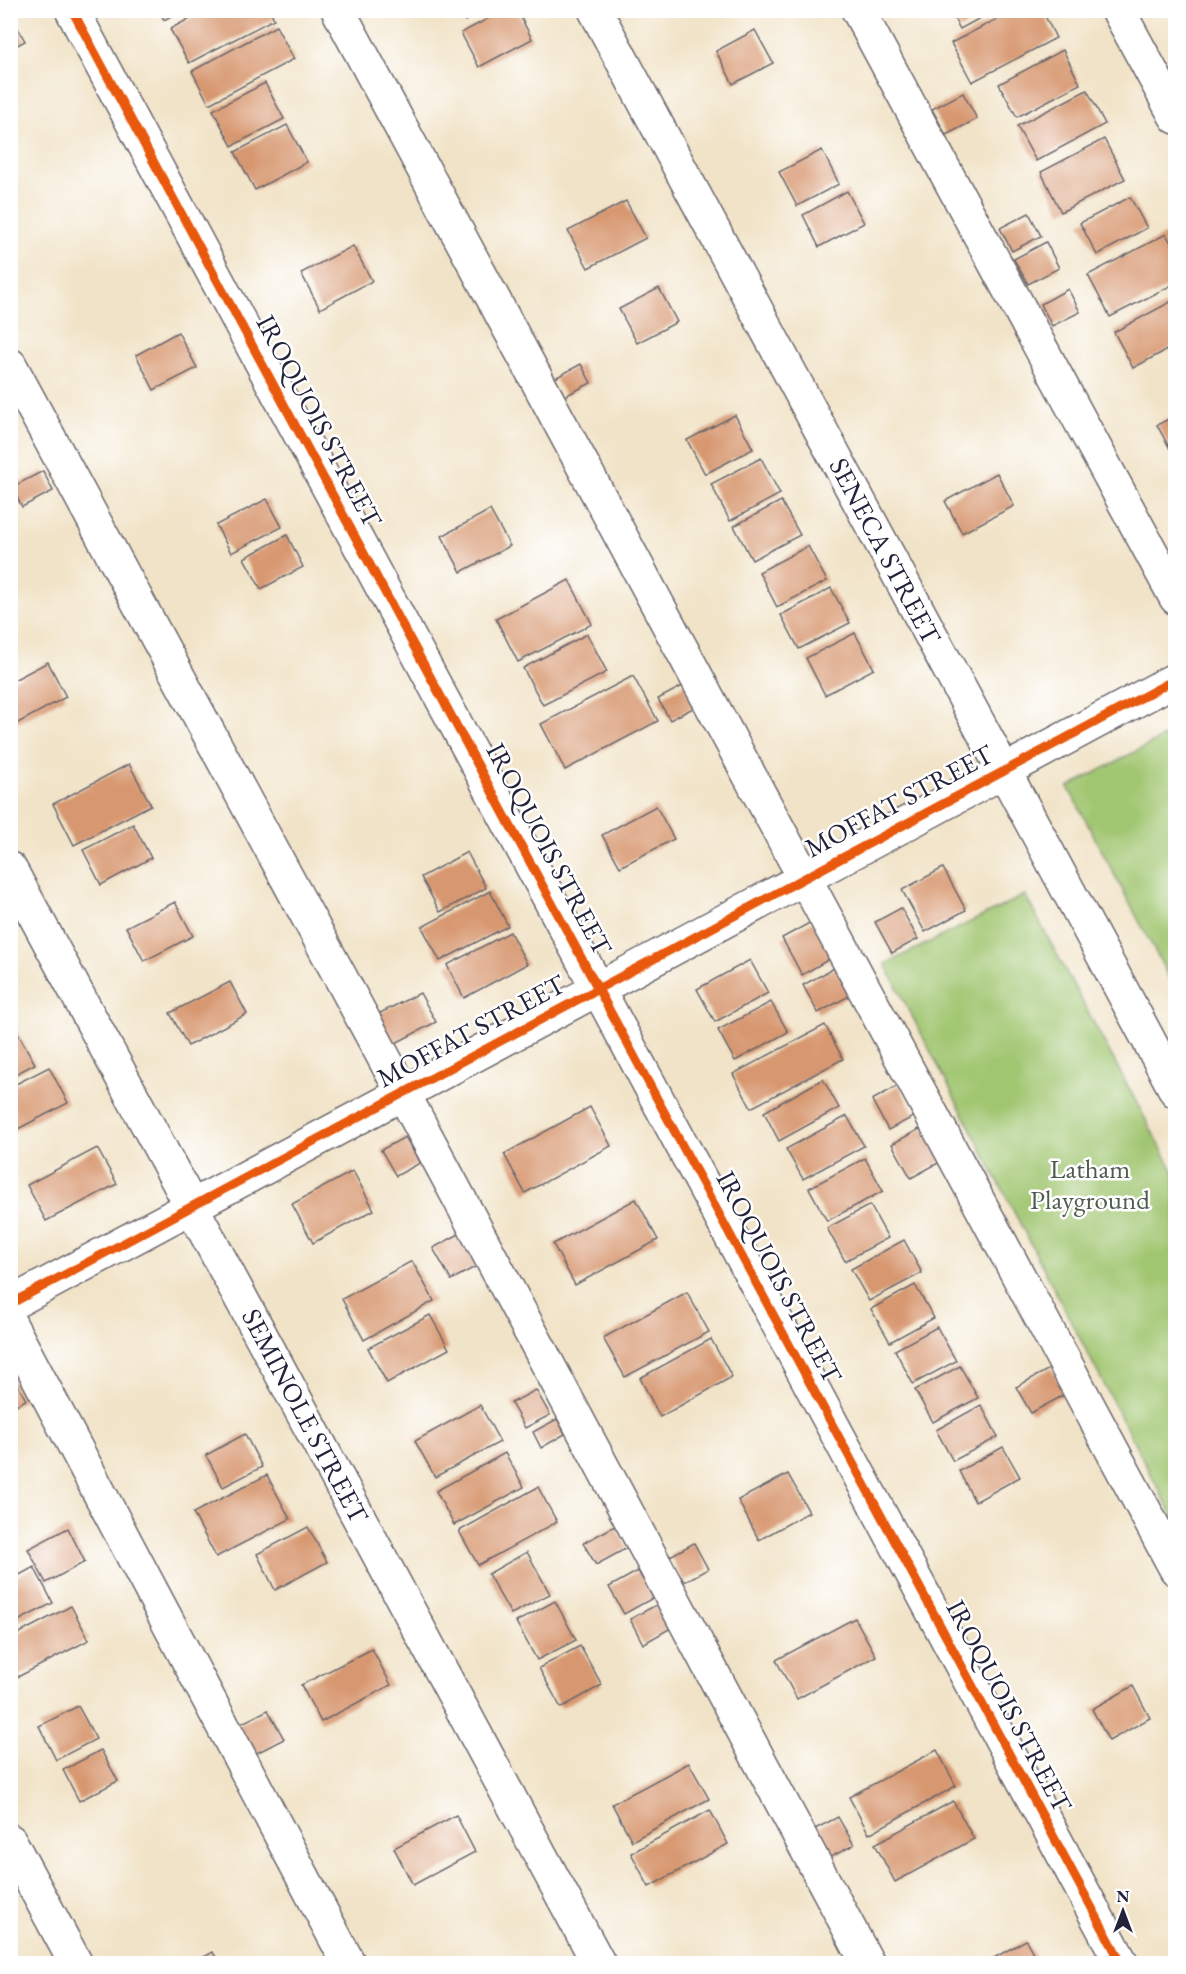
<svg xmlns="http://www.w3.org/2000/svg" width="1186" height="1974" font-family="'EB Garamond',serif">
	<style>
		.green { fill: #a1c671; stroke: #627456; stroke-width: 1.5 }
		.building { fill: #d7976f }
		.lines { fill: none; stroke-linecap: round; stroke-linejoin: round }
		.minor-casing { stroke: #6a666c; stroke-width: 36 }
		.minor { stroke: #fff; stroke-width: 33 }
		.cycleway-casing { stroke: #fff; stroke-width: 13 }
		.cycleway { stroke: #e8590c; stroke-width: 9 }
		.labels { text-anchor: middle; stroke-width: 5; stroke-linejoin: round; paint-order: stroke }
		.street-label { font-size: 27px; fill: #22223b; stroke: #fff }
		.park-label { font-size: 27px; fill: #4e5b4e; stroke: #fff }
	</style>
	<rect width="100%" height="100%" fill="#fff"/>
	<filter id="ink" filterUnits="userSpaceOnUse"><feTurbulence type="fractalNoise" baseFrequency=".0167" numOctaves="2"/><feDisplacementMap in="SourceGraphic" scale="12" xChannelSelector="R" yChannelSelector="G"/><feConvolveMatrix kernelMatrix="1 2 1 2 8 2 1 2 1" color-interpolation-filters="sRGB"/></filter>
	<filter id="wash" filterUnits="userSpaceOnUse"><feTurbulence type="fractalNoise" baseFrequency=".008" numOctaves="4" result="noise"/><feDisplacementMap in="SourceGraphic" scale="24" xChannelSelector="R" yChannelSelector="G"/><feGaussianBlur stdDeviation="1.35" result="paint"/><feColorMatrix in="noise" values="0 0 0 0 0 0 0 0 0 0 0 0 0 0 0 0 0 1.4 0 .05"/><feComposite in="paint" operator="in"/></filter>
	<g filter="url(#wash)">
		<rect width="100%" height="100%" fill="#f1e3c7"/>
		<g class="green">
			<polygon points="1175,731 1175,989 1068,787"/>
			<polygon points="1025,895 1175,1174 1175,1521 885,964"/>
		</g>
		<g id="blocks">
			<g class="building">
				<polygon points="159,10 182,10 164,20"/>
				<polygon points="205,10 270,10 274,19 189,63 170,29"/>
				<polygon points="460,10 485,10 465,21"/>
				<polygon points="504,10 517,10 532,39 479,67 461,33"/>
				<polygon points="950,10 995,10 960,29"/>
				<polygon points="1014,10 1042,10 1056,38 972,82 951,43"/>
				<polygon points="10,14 25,41 10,49"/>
				<polygon points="276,26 294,59 209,104 192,71"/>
				<polygon points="755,30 773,63 733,84 716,51"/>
				<polygon points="1063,50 1080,84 1017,117 999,84"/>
				<polygon points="265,83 284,119 232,146 213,110"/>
				<polygon points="1087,90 1105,124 1036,161 1017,126"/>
				<polygon points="963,93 977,119 946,135 932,109"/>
				<polygon points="287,125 307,162 255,190 235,152"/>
				<polygon points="1104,139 1125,179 1061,212 1041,172"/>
				<polygon points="822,150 839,184 797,206 779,172"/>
				<polygon points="847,191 864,223 819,247 803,215"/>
				<polygon points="1130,197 1147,228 1097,255 1080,223"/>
				<polygon points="626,201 646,238 588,268 568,231"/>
				<polygon points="1029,213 1041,236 1012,251 1000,228"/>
				<polygon points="1166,234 1176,252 1176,283 1110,317 1088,275"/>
				<polygon points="1046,242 1059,268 1028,284 1014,259"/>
				<polygon points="353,246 372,281 320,309 301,273"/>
				<polygon points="659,288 677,322 637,343 619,309"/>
				<polygon points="1068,289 1080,312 1052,326 1041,304"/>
				<polygon points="1176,299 1176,345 1133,368 1114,332"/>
				<polygon points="178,332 197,368 154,390 136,355"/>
				<polygon points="581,364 591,383 565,396 555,378"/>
				<polygon points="735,415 753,449 705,474 687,440"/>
				<polygon points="1176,415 1176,460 1157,425"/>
				<polygon points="761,458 780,494 730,521 711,484"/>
				<polygon points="43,471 53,491 22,507 12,487"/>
				<polygon points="997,473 1014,506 962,533 945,501"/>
				<polygon points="267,499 282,527 231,553 216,525"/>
				<polygon points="781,501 800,535 752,560 734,526"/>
				<polygon points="490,510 510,546 461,572 442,536"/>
				<polygon points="287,535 303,567 261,589 244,558"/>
				<polygon points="808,546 827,581 777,607 759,572"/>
				<polygon points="569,580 592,624 518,662 496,619"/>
				<polygon points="831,588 850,623 799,649 781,615"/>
				<polygon points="855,633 874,669 825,695 806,658"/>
				<polygon points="587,634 607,672 543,705 523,668"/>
				<polygon points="48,662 66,697 16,724 10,714 10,682"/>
				<polygon points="633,676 658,721 565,770 541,724"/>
				<polygon points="688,683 699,705 670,720 658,699"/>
				<polygon points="129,764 151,805 74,845 53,804"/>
				<polygon points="656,806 674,839 620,867 602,835"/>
				<polygon points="133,824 151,858 101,885 83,850"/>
				<polygon points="467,852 486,888 440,912 421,877"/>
				<polygon points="943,868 966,910 925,932 902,890"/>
				<polygon points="490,891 508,926 440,961 422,927"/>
				<polygon points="175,902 193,936 144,961 126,927"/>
				<polygon points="901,908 918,939 892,953 875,922"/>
				<polygon points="813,921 833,957 802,975 782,938"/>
				<polygon points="510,932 527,964 464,998 447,965"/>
				<polygon points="750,960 768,993 715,1022 697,989"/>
				<polygon points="838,966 853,994 818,1013 803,985"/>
				<polygon points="230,982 247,1014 188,1046 170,1013"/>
				<polygon points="420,993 436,1022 392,1045 376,1015"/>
				<polygon points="771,1002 788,1032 735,1061 718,1030"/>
				<polygon points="13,1024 35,1064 10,1077 10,1025"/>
				<polygon points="825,1025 843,1059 751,1108 733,1074"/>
				<polygon points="49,1067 68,1103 14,1131 10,1125 10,1087"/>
				<polygon points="823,1079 839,1108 779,1141 764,1112"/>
				<polygon points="899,1085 915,1116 888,1130 872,1100"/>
				<polygon points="590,1107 611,1146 525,1193 504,1154"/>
				<polygon points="847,1116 864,1146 803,1179 786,1149"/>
				<polygon points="923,1127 942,1161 911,1178 892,1144"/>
				<polygon points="405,1137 420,1163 396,1176 381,1150"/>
				<polygon points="97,1148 117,1184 46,1221 27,1185"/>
				<polygon points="865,1158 883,1191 827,1221 809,1188"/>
				<polygon points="353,1171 374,1210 313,1243 292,1204"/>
				<polygon points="636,1199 658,1240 575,1285 553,1244"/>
				<polygon points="870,1205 888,1238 845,1261 827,1228"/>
				<polygon points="459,1234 477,1266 451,1280 433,1248"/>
				<polygon points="904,1240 922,1273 869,1301 851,1269"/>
				<polygon points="412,1261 434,1301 364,1340 342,1299"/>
				<polygon points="915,1285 934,1318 890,1342 871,1309"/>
				<polygon points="687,1292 709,1332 625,1377 603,1338"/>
				<polygon points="430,1315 449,1349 387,1383 368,1348"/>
				<polygon points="937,1327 956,1361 913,1384 895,1350"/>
				<polygon points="711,1339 732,1377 660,1417 640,1378"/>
				<polygon points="960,1366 978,1398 933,1422 915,1390"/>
				<polygon points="1051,1368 1066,1394 1031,1413 1016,1387"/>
				<polygon points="10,1371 26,1400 10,1408"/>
				<polygon points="536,1390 550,1415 525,1428 511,1403"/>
				<polygon points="480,1405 500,1442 435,1477 415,1441"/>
				<polygon points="981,1405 998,1437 953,1461 936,1430"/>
				<polygon points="557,1419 565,1434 541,1448 533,1432"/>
				<polygon points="245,1434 262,1467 223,1487 206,1455"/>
				<polygon points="1003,1447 1020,1477 975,1502 959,1471"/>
				<polygon points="505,1453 524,1487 454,1525 436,1491"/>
				<polygon points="788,1474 809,1512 759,1540 738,1500"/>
				<polygon points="267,1475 290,1519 216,1557 193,1513"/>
				<polygon points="538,1487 557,1522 478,1565 459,1531"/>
				<polygon points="615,1526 627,1548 596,1565 583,1543"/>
				<polygon points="308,1527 327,1562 275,1590 257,1554"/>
				<polygon points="68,1528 85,1562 46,1583 28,1549"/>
				<polygon points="694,1543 708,1569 684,1582 670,1556"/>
				<polygon points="527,1552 550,1594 511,1614 488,1574"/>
				<polygon points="34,1567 53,1603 10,1625 10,1580"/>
				<polygon points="638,1571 653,1598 624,1614 609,1587"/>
				<polygon points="555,1601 576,1640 537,1660 516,1622"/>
				<polygon points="658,1604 671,1628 643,1644 630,1619"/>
				<polygon points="71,1606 89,1640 10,1681 10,1638"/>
				<polygon points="855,1618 876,1656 797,1699 776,1660"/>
				<polygon points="580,1646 602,1685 561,1708 539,1668"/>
				<polygon points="372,1649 391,1685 321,1722 301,1685"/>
				<polygon points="1133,1686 1150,1718 1109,1741 1092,1709"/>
				<polygon points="78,1706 96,1739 56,1760 39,1726"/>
				<polygon points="268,1710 284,1739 253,1755 238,1725"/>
				<polygon points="101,1750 118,1781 79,1801 63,1770"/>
				<polygon points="937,1750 956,1786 869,1834 849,1797"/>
				<polygon points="689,1763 709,1799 632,1841 612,1804"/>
				<polygon points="953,1801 974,1839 895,1882 875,1844"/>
				<polygon points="710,1810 728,1844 649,1887 631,1853"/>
				<polygon points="456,1815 475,1852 413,1885 394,1848"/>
				<polygon points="838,1817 854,1845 827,1859 811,1831"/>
				<polygon points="1026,1940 1039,1964 983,1964"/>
				<polygon points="213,1952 219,1964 191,1964"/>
			</g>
		</g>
	</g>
	<g filter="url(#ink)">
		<use href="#blocks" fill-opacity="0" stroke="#6a666c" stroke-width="1.5"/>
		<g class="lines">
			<defs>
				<g id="minor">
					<polyline points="72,10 1122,1964"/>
					<polyline points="338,10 1176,1569"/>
					<polyline points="595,10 1176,1091"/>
					<polyline points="858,10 1176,598"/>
					<polyline points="1118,10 1176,117"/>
					<polyline points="10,365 403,1093 868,1964"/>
					<polyline points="10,869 599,1964"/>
					<polyline points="10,1304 1176,679"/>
					<polyline points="10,1324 349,1964"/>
					<polyline points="10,1841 76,1964"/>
				</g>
			</defs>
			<use href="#minor" class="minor-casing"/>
			<use href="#minor" class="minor"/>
			<defs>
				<g id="cycleway">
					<polyline points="72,10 1122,1964"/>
					<polyline points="10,1304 1176,679"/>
				</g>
			</defs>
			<use href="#cycleway" class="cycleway-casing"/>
			<use href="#cycleway" class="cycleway"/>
		</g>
	</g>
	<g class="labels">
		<g class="street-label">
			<text transform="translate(319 421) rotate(62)" y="9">IROQUOIS STREET</text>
			<text transform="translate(885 551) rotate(62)" y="9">SENECA STREET</text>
			<text transform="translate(899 801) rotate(-28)" y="9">MOFFAT STREET</text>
			<text transform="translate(549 849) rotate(62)" y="9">IROQUOIS STREET</text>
			<text transform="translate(471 1031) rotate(-28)" y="9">MOFFAT STREET</text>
			<text transform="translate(779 1277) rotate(62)" y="9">IROQUOIS STREET</text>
			<text transform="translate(305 1416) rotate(62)" y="9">SEMINOLE STREET</text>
			<text transform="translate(1009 1706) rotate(62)" y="9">IROQUOIS STREET</text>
		</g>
		<g class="park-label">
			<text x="1090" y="1178">Latham<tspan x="1090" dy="31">Playground</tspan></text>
		</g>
	</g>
	<rect width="1186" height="1974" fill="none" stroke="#fff" stroke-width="36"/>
	<g transform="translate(1123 1911)" stroke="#ffffff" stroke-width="4.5" paint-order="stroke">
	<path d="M0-4.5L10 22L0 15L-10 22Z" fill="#22223b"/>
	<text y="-9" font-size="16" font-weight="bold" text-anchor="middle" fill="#22223b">N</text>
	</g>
</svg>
